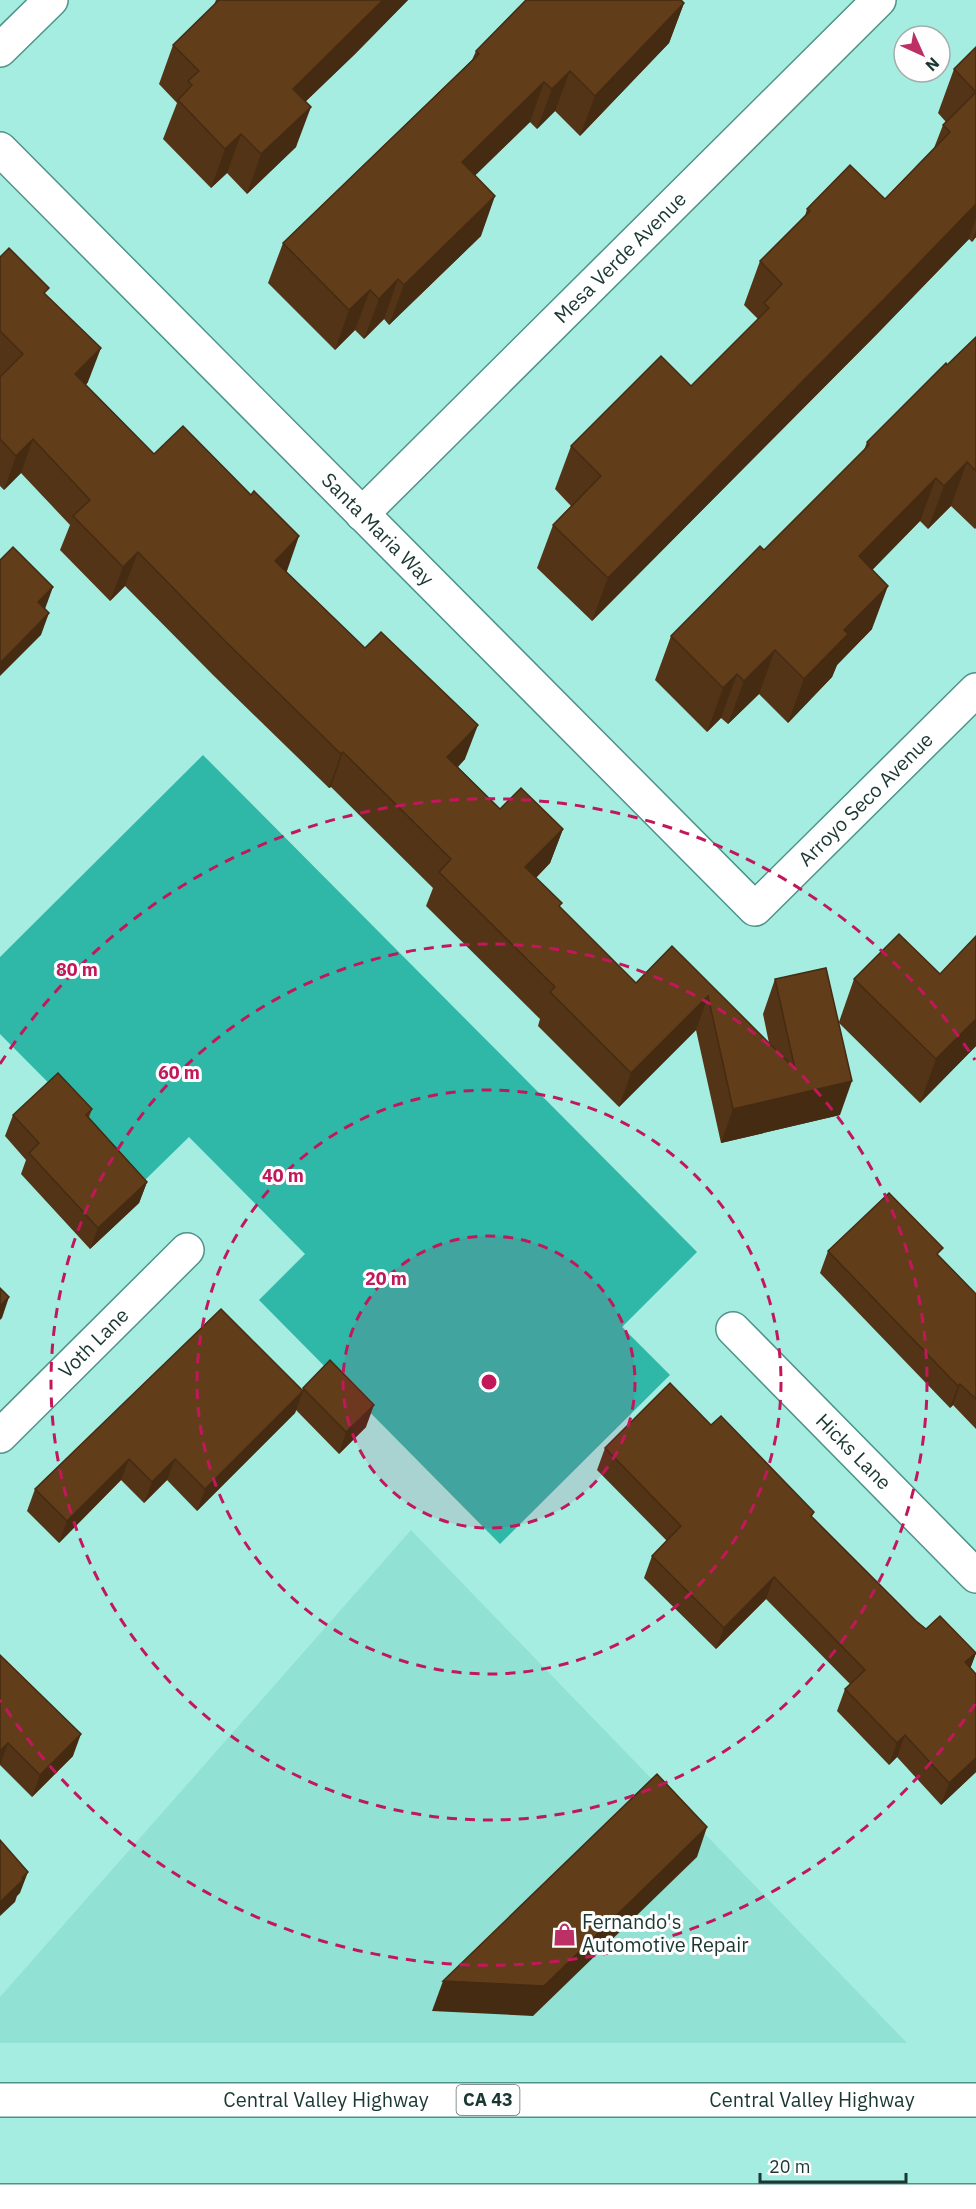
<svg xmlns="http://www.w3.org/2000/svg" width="976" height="2209" font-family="'IBM Plex Sans',sans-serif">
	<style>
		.built { fill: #91e2d4 }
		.water { fill: #2fb8a8 }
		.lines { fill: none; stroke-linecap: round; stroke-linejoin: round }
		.minor-casing { stroke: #4e9389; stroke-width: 36 }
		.tertiary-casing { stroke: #4e9389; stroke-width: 36 }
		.primary-casing { stroke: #4e9389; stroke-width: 36 }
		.minor { stroke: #fff; stroke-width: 33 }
		.tertiary { stroke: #fff; stroke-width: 33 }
		.primary { stroke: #fff; stroke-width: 33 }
		.wall { fill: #543416 }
		.shaded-wall { fill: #452b12 }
		.building { fill: #623d19; stroke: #452b12; stroke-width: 1.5 }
		.ring { fill: none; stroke: #c2185b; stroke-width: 3; stroke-dasharray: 10 8 }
		.labels { text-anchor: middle; stroke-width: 6; stroke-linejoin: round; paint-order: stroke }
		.shield { fill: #fefefe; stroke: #5e736f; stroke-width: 1.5 }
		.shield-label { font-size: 18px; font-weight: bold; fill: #1a3732 }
		.street-label { font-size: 20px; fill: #1a3732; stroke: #fefefe }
		.poi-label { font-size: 20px; fill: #1a3732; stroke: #fefefe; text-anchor: start }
		.centre { fill: #c2185b; stroke: #fefefe; stroke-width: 3 }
		.ring-label { font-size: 18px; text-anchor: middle; font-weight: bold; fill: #c2185b; stroke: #fefefe; stroke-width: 6; stroke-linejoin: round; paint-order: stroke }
	</style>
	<rect width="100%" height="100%" fill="#a6ede1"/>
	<polygon class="built" points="411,1530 907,2043 0,2043 0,1997"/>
	<polygon class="water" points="203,755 697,1252 622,1327 670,1375 500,1544 259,1300 305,1254 189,1137 145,1180 0,1034 0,957"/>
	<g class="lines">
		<defs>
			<g id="minor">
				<path id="s1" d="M0 149 755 909 976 690"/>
				<path id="s2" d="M362 514 879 0"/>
				<path id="s3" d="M733 1329 976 1576"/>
				<path id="s4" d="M0 1436 187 1250"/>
			</g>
			<polyline id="tertiary" points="0,50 51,0"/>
			<g id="primary">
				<path id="s5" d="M0 2100H976"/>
				<polyline points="0,2201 976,2201"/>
			</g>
		</defs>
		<use href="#minor" class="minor-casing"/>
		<use href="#tertiary" class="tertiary-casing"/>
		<use href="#primary" class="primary-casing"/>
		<use href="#minor" class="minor"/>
		<use href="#tertiary" class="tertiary"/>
		<use href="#primary" class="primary"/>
	</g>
	<g class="wall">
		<polygon points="216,0 408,0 355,54 305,102 296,147 247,194 227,173 211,188 163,139 177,103 159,84 173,45 214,5"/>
		<polygon points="684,3 669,43 580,136 555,111 537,129 530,122 475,175 481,236 389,325 384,319 364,339 355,330 335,350 268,283 283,243 472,60 476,51"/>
		<polygon points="976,47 976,237 972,242 969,239 876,335 592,621 537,568 553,525 571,506 555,489 571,446 691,386 758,319 744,305 760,261 805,216 807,209 885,199 934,148 943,125 946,122 938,113 954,69"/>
		<polygon points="0,257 46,295 88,382 86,385 154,454 287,571 286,572 465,759 458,767 500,809 563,829 550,863 536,878 560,908 636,983 672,946 769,1043 763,1014 775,979 839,1022 854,979 940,974 976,936 976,1046 920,1103 839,1023 840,1115 721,1143 696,1030 619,1107 538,1026 540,1019 426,906 433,888 331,787 329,788 213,675 125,586 110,601 60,550 70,525 21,473 4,490 0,486"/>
		<polygon points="976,337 976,528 975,529 951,506 928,529 920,521 872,570 872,629 837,665 832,677 788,723 759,694 728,724 721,718 707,732 655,680 671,636 764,550 864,450 867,442"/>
		<polygon points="92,1109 89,1117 147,1182 139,1203 90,1249 21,1174 26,1160 5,1136 13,1115"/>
		<polygon points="828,1251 940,1257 976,1294 976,1429 953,1405 950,1408 820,1273"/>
		<polygon points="303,1388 366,1427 339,1454 296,1410 295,1413 197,1511 167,1480 144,1503 121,1480 59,1543 27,1511 35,1489 302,1391"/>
		<polygon points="711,1425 812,1517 916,1621 926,1629 976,1653 970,1668 976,1674 976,1772 941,1805 897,1757 889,1765 837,1711 845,1689 850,1684 766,1599 716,1649 644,1578 652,1556 667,1541 597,1470 605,1448"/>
		<polygon points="0,1655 73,1756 32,1797 0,1765"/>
	</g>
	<g class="shaded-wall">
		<polygon points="383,0 408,0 355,54 278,128 293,89"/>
		<polygon points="684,3 669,43 580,136 595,96"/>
		<polygon points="570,71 555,111 537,129 552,89"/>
		<polygon points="544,82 530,122 448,202 462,162"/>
		<polygon points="311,107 296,147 247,194 261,154"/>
		<polygon points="241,134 227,173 211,188 225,149"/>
		<polygon points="495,196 481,236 389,325 404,285"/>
		<polygon points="976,204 976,218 969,239 876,335 592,621 608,578"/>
		<polygon points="976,230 976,237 972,242"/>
		<polygon points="398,279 384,319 364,339 379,299"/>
		<polygon points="370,290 355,330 335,350 349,310"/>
		<polygon points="101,348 88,382 62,409 75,374"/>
		<polygon points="33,439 21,473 4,490 16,456"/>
		<polygon points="967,462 951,506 928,529 944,486"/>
		<polygon points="936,478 920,521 843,600 859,556"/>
		<polygon points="299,536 287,571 263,595 275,561"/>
		<polygon points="138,552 125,586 110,601 123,567"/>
		<polygon points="888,586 872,629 837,665 832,677 788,723 804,679 844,630"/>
		<polygon points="53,587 45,609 30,624 38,602"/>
		<polygon points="49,613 41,635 0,676 0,663"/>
		<polygon points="775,650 759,694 728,724 744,681"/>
		<polygon points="737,674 721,718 707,732 723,688"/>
		<polygon points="478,725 465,759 434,791 447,757"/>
		<polygon points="343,752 331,787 329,788 341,754"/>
		<polygon points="563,829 550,863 512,902 525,867"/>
		<polygon points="708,996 696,1030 619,1107 631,1073"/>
		<polygon points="976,1019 976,1046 920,1103 936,1059"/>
		<polygon points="852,1081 840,1115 721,1143 733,1109"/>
		<polygon points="147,1182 139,1203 90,1249 98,1228"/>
		<polygon points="9,1297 2,1318 0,1320 0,1306"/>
		<polygon points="960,1384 953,1405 950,1408 958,1386"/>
		<polygon points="303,1391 295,1413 197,1511 205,1489"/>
		<polygon points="374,1405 366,1427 339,1454 346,1432"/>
		<polygon points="129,1459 121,1480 59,1543 67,1521"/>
		<polygon points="175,1459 167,1480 144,1503 152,1482"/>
		<polygon points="774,1577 766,1599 716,1649 724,1628"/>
		<polygon points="976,1653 968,1675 965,1662"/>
		<polygon points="81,1734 73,1756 32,1797 40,1775"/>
		<polygon points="905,1735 897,1757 889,1765 897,1743"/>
		<polygon points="8,1743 0,1765 0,1751"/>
		<polygon points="976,1758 976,1772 941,1805 949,1783"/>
		<polygon points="707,1827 697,1857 533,2016 432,2011 443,1981"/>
		<polygon points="28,1872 20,1893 17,1896 15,1902 0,1916 0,1902"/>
	</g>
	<g class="building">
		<polygon points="219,0 383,0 293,89 311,107 261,154 241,134 225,149 178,100 192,85 188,81 199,71 173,45"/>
		<polygon points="526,0 681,0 684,3 595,96 570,71 552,89 544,82 462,162 495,196 404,285 398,279 379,299 370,290 349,310 283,243 479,54 476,51"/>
		<polygon points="976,47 976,204 892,291 608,578 553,525 601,476 571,446 661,356 691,386 769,308 764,303 782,284 760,261 810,211 807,209 850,165 885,199 950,132 943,125 976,92 954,69"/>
		<polygon points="9,248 49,288 44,293 101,348 75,374 154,454 183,426 251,495 254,491 299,536 275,561 365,648 381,632 478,725 447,757 500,809 521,788 563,829 525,867 562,903 559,906 636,983 672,946 795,1069 775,979 826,968 852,1081 733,1109 708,996 631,1073 550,992 555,987 439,872 451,859 343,752 341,754 225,641 138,552 123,567 73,516 90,500 33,439 16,456 0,439 0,377 23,354 0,331 0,257"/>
		<polygon points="976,337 976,471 967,462 944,486 936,478 859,556 888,586 844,630 848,634 804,679 775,650 744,681 737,674 723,688 671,636 760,546 764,550 869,445 867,442 946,363 947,365"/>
		<polygon points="13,547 53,587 38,602 49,613 0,663 0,560"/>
		<polygon points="899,934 940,974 976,936 976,1019 936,1059 854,979"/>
		<polygon points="58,1073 92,1109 86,1115 147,1182 98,1228 29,1153 39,1143 13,1115"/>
		<polygon points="889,1193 943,1248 937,1254 976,1294 976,1399 960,1384 958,1386 828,1251"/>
		<polygon points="0,1288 9,1297 0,1306"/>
		<polygon points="221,1309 303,1391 205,1489 175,1459 152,1482 129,1459 67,1521 35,1489"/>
		<polygon points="330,1360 374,1405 346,1432 303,1388"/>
		<polygon points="670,1383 711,1425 721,1416 814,1512 811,1516 916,1621 926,1629 940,1616 976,1653 965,1662 976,1674 976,1758 949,1783 905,1735 897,1743 845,1689 865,1670 774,1577 724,1628 652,1556 681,1526 605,1448"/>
		<polygon points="0,1655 81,1734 40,1775 8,1743 0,1751"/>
		<polygon points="657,1774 707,1827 544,1986 443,1981"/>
		<polygon points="0,1840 28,1872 22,1878 23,1880 0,1902"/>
	</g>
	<circle cx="489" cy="1382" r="146" fill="#c2185b" fill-opacity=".12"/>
	<g class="ring">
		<circle cx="489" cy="1382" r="146"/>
		<circle cx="489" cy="1382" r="292"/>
		<circle cx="489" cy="1382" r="438"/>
		<path d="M975 1704A583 583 0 0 1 0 1700M0 1064A583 583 0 0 1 975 1060"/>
	</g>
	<defs>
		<symbol id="shop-bare" viewBox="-9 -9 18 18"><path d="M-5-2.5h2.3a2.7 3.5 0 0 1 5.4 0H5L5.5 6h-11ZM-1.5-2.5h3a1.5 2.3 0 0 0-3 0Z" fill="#bc3065" stroke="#fefefe" stroke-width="2.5" paint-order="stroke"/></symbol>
	</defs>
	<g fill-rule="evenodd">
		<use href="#shop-bare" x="548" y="1918" width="33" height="33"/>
	</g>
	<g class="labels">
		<rect class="shield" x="456.5" y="2085" width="63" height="30" rx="4.5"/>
		<g class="shield-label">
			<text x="488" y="2106">CA 43</text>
		</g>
		<g class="street-label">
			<text dy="7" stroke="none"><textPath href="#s2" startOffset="364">Mesa Verde Avenue</textPath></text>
			<text dy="7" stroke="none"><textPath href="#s1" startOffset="536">Santa Maria Way</textPath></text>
			<text dy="7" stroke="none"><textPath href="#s1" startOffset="1227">Arroyo Seco Avenue</textPath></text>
			<text dy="7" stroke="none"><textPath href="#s4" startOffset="132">Voth Lane</textPath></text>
			<text dy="7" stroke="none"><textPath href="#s3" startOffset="172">Hicks Lane</textPath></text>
			<text dy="7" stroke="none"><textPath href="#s5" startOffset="326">Central Valley Highway</textPath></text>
			<text dy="7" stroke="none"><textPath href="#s5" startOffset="812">Central Valley Highway</textPath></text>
		</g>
		<g class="poi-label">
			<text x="582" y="1929">Fernando's<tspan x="582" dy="23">Automotive Repair</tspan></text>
		</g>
	</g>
	<circle cx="489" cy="1382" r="9" class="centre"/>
	<g class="ring-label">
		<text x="77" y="976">80 m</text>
		<text x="179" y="1079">60 m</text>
		<text x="283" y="1182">40 m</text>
		<text x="386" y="1285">20 m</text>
	</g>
	<g transform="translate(922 54) rotate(135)"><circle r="28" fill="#fefefe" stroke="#a3aeac" stroke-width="1.5"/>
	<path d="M0-4.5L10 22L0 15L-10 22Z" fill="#bc3065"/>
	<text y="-9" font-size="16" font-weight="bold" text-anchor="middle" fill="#1a3732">N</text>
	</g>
	<path d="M760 2173v9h146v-9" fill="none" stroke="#1a3732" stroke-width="3"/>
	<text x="769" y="2173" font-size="18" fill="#1a3732" stroke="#fefefe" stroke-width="4.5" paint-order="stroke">20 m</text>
</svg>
